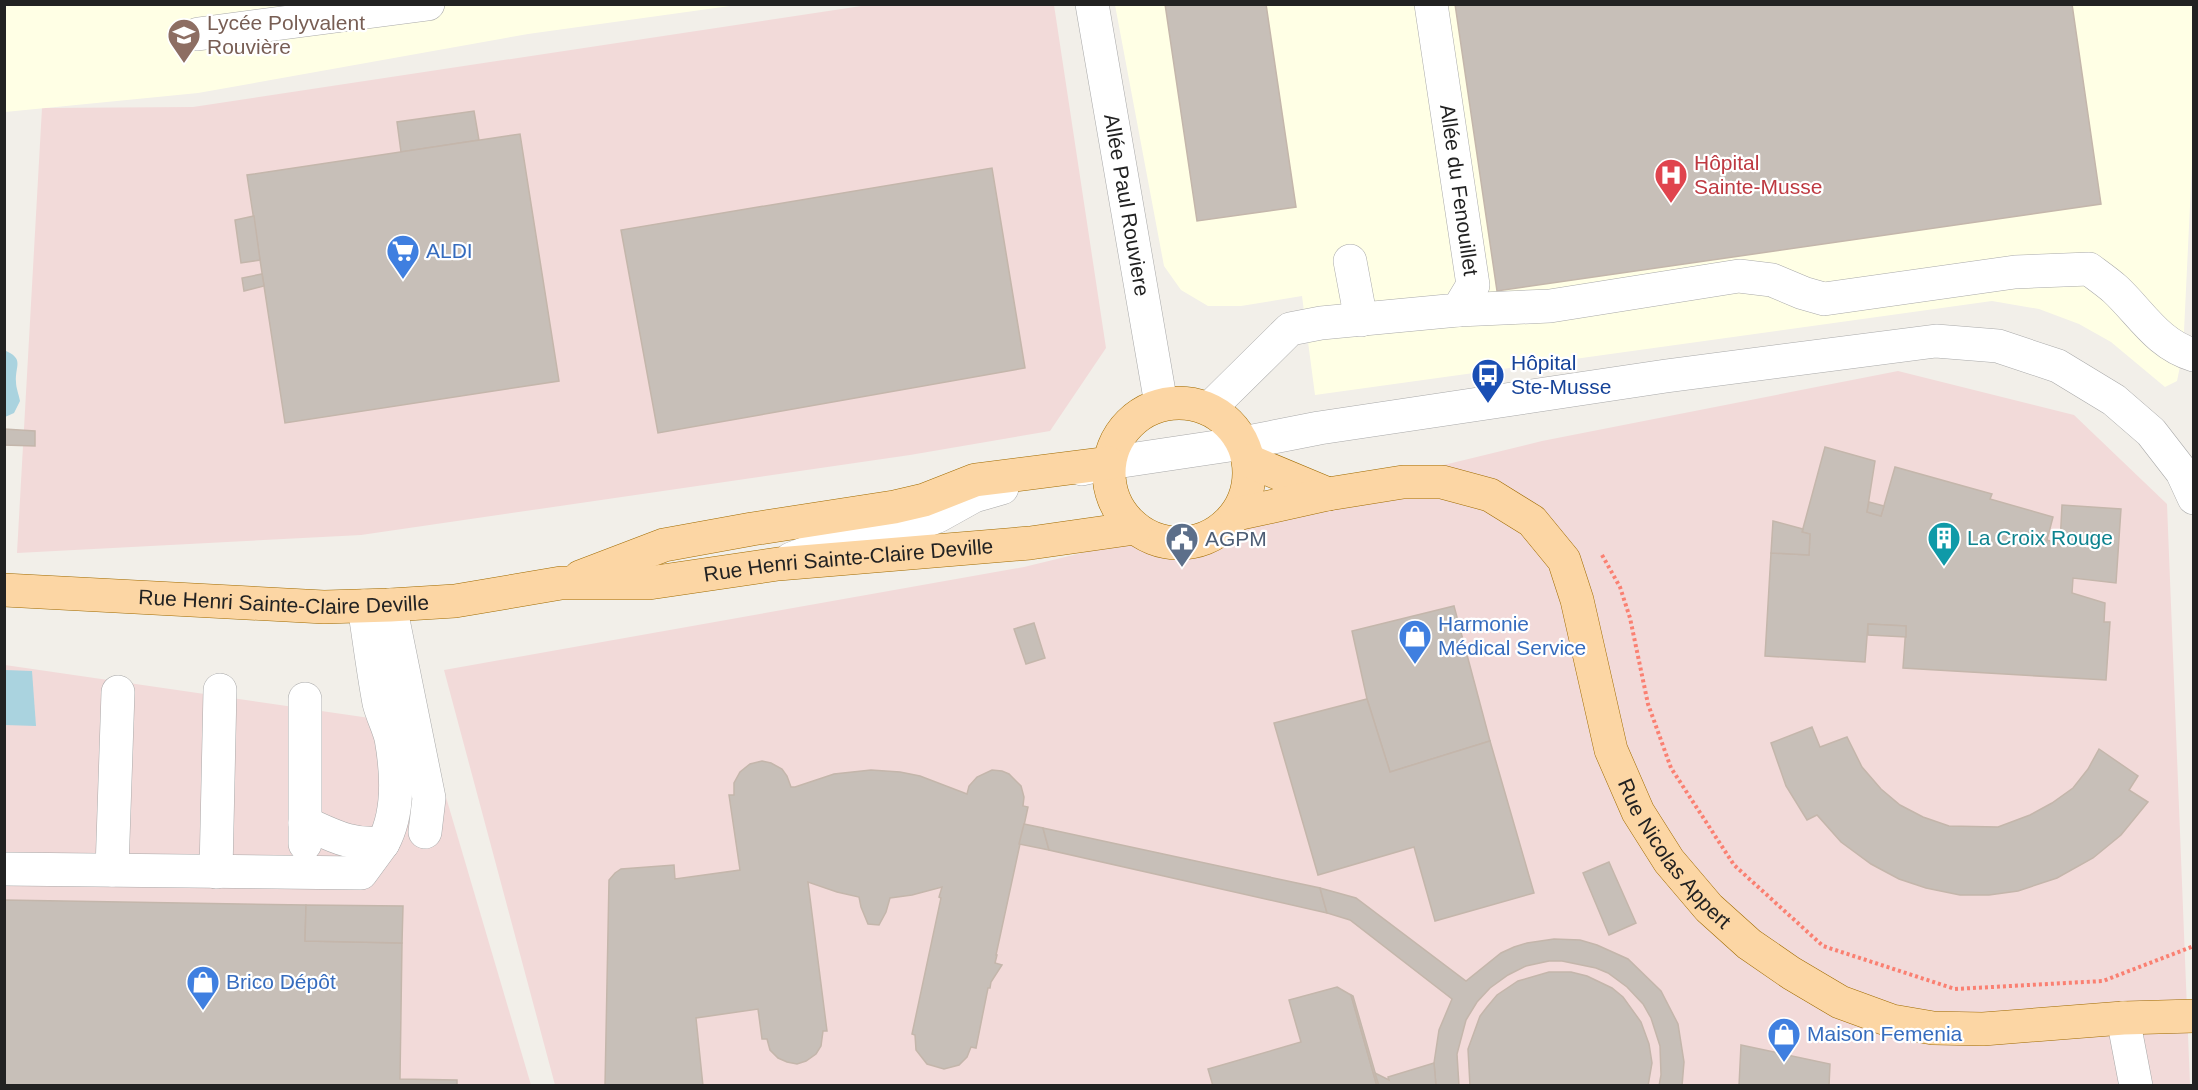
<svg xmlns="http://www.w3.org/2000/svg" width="2198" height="1090" font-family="Helvetica,sans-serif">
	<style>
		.commercial { fill: #f2dad9 }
		.education { fill: #ffffe5 }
		.water { fill: #aad3df }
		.building { fill: #c7bfb8; stroke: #c4b6ab; stroke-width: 1.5 }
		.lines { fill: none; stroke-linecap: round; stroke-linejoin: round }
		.minor-casing { stroke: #a9a9a9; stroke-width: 34 }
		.major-casing { stroke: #a06b00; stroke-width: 34 }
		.path { stroke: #fa8072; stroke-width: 4; stroke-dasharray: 3 3; stroke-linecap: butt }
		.minor { stroke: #fff; stroke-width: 33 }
		.major { stroke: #fcd6a4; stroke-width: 33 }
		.labels { text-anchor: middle; stroke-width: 4.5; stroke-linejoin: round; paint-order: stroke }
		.education-label { font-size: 21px; fill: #785e54; stroke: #fff; text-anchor: start }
		.health-label { font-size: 21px; fill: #be3a42; stroke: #fff; text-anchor: start }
		.street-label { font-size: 21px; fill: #222; stroke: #fff }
		.shop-label { font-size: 21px; fill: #366cbe; stroke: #fff; text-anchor: start }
		.transit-label { font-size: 21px; fill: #164399; stroke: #fff; text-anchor: start }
		.culture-label { font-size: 21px; fill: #0d838f; stroke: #fff; text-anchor: start }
		.service-label { font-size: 21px; fill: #4e5e75; stroke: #fff; text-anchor: start }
	</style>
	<rect width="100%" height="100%" fill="#f2efe9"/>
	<g class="commercial">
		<polygon points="868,5 1054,5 1106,348 1050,431 910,455 361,535 17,553 42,108 193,107"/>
		<polygon points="1898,371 2074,415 2167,504 2190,1085 555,1085 444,670 1024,567 1542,441"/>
		<polygon points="5,665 425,726 531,1085 5,1086"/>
	</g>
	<g class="education">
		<polygon points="5,5 737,5 528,34 198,93 5,112"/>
		<polygon points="1115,5 2193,5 2193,143 2183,352 2177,381 2165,387 2111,342 2079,324 2039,309 1992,301 1315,395 1302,296 1241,306 1208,306 1181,290 1164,266"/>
	</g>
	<g class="water">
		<path d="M4 350C25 359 15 365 16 382 16 388 19 395 20 401L14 413 5 417Z"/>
		<polygon points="5,670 32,671 36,726 5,725"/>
	</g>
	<g class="building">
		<polygon points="1165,4 1266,4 1296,207 1197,221"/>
		<polygon points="1455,4 2072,4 2101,204 1497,291"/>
		<polygon points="474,111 479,140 401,152 397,122"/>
		<polygon points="520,134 559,381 285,423 247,175"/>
		<polygon points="992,168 1025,368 658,433 621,230"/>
		<polygon points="254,216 260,260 241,263 235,220"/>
		<polygon points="262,274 264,286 244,291 242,278"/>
		<polygon points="4,429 35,431 35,446 4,445"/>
		<polygon points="1825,447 1875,461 1867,512 1881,516 1895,467 1992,494 1990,499 2053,517 2047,540 2060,544 2062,505 2121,509 2116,583 2073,578 2072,593 2105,603 2104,622 2110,622 2106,680 1903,668 1906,626 1868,624 1865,662 1765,656 1771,553 1809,555 1810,534 1802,532"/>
		<polygon points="1869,502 1884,506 1881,516 1867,512"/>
		<polygon points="1773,521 1803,529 1802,532 1810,534 1809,555 1771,553"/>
		<polygon points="1454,606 1490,741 1390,772 1367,699 1352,631"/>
		<polygon points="1034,623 1045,658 1026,664 1014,629"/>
		<polygon points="1868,624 1906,626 1906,637 1868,635"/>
		<polygon points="1367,699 1390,772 1490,741 1534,893 1435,921 1414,847 1318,875 1274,723"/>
		<polygon points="1812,727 1820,747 1847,737 1862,767 1881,789 1900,805 1923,817 1949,826 1998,827 2030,815 2052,803 2073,788 2088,769 2099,749 2138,776 2129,790 2148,802 2121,835 2093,858 2057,878 2018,891 1989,895 1960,895 1926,888 1899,879 1871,864 1841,842 1817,815 1807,820 1786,786 1771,743"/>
		<polygon points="762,761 771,763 782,769 787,776 791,787 795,787 834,774 871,770 900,772 920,776 967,794 969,786 977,777 992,770 1002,771 1009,774 1021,786 1024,797 1023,806 1028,807 996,955 997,955 995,963 1002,965 991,982 990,988 988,988 976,1048 971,1047 967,1057 959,1065 944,1069 927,1064 916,1050 915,1035 912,1034 941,898 939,897 942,887 912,895 890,898 886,912 879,925 868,924 861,907 859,897 837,892 808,882 827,1031 823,1031 821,1046 816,1054 806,1061 797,1064 787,1062 778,1058 770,1050 767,1039 762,1039 758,1009 696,1018 703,1086 605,1086 609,880 615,873 621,869 674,865 675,879 740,870 729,795 734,795 734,783 740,772 750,764"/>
		<polygon points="1024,824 1043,828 1049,850 1019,844"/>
		<polygon points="1043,828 1320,888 1327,913 1049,850"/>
		<polygon points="1609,862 1636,923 1609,935 1583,873"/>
		<polygon points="1320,888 1356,898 1466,981 1501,953 1514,947 1527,943 1554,939 1580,940 1597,945 1628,959 1661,991 1678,1024 1684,1062 1682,1086 1659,1086 1661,1075 1660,1046 1651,1018 1643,1004 1627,987 1608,973 1596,968 1562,961 1549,961 1526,966 1508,975 1490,988 1477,1002 1466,1020 1457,1054 1459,1086 1436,1086 1434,1063 1439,1030 1452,999 1350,920 1327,913"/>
		<polygon points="4,900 306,905 305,941 402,943 400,1079 457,1080 457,1086 4,1086"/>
		<polygon points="306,905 403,906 402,943 305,941"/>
		<polygon points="1549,972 1571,972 1587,976 1612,988 1623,997 1641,1022 1649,1044 1652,1063 1648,1086 1470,1086 1468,1049 1480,1016 1487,1007 1497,995 1518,981"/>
		<polygon points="1337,987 1351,995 1377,1086 1213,1086 1208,1069 1301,1042 1289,1000"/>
		<polygon points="1351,995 1353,996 1379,1086 1377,1086"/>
		<polygon points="1741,1045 1830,1064 1829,1086 1739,1086"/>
		<polygon points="1434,1063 1436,1086 1379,1086 1375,1073 1389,1080 1388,1077"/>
	</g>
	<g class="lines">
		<defs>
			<g id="minor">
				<path id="s1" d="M1092 4 1161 404"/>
				<polyline points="198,34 428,4"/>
				<polyline points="1350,261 1361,320"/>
				<path d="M1458 310 1550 306 1739 276 1772 280 1803 293 1824 299 2015 272 2089 269C2097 275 2107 282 2115 289 2140 312 2158 345 2194 355"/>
				<polyline points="1209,409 1290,329 1321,323 1458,310 1473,285 1431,4"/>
				<polyline points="1082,469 1109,463 1243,443 1319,428 1666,376 1936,341 1998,346 2058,366 2114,400 2151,432 2182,472 2194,498"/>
				<polyline points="791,559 840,540 912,526 938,516 974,496 1002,488"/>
				<polyline points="390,605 429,798 425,832"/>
				<polyline points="305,699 305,844"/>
				<path d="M305 823C334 836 351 846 383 843 400 812 397 772 391 738 388 726 382 715 379 703 373 671 369 638 364 606"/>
				<polyline points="4,869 361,873 383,843"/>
				<polyline points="112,870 118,692"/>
				<polyline points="216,872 220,690"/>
				<polyline points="2123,1018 2136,1086"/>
			</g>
			<g id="major">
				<circle cx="1179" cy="473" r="70"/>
				<polyline points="1249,461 1328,494"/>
				<path id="s2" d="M1237 514 1328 494 1403 482H1442L1490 495 1532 521 1564 560 1577 600 1611 750 1638 812 1669 861 1709 908 1749 944 1791 973 1840 1002 1892 1021 1933 1028 1983 1029 2123 1018 2194 1016"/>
				<polyline points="580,577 664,545 752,529 894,507 924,500 975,480 1109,463"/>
				<path id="s3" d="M4 590 324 607 390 605 455 601 561 583H649L778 564 1030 543 1135 528"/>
			</g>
		</defs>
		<use href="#minor" class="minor-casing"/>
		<use href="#major" class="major-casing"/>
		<polyline class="path" points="1602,555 1620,587 1630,618 1648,704 1671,768 1734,865 1823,946 1955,989 2103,981 2194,946"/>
		<use href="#minor" class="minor"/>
		<use href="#major" class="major"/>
	</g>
	<defs>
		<symbol id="school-pin" viewBox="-11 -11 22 30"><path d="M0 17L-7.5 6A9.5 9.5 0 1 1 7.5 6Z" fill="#8d6e63" stroke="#fff"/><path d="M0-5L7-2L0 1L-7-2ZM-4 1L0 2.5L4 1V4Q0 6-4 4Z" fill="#fff"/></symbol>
		<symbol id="hospital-pin" viewBox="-11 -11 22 30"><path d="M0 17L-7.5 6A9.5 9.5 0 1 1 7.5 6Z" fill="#e0444e" stroke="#fff"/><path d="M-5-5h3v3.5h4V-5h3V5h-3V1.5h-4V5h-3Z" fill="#fff"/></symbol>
		<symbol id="supermarket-pin" viewBox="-11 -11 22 30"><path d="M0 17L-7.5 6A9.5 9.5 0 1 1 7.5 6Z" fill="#3f7fe0" stroke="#fff"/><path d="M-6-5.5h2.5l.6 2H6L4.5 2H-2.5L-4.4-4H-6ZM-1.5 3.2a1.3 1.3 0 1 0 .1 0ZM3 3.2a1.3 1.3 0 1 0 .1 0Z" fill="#fff"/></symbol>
		<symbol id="bus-pin" viewBox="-11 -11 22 30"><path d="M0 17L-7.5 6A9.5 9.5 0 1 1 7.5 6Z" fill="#1a4fb4" stroke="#fff"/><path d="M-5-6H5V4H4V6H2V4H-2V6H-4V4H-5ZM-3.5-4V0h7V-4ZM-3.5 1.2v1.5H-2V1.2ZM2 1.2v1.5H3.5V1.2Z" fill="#fff"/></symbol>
		<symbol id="building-pin" viewBox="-11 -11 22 30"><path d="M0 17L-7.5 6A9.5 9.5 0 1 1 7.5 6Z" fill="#0f9aa8" stroke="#fff"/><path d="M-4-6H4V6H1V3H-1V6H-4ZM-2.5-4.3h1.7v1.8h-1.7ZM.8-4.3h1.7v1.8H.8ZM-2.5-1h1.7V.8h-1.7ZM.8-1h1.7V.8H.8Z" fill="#fff"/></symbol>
		<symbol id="civic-pin" viewBox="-11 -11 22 30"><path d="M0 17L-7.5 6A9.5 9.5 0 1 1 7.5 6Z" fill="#5c6f8a" stroke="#fff"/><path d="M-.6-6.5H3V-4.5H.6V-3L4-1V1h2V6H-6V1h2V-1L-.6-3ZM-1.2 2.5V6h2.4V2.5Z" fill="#fff"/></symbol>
		<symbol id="shop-pin" viewBox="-11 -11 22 30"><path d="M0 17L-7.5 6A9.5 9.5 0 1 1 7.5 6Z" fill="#3f7fe0" stroke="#fff"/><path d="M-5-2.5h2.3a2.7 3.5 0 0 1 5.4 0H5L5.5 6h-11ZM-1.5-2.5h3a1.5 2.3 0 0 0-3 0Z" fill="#fff"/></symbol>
	</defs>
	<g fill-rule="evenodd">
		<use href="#school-pin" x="165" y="16" width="38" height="52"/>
		<use href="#hospital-pin" x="1652" y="156" width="38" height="52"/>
		<use href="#supermarket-pin" x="384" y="232" width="38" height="52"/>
		<use href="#bus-pin" x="1469" y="356" width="38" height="52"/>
		<use href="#building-pin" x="1925" y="519" width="38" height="52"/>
		<use href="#civic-pin" x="1163" y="520" width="38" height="52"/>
		<use href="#shop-pin" x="1396" y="617" width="38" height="52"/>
		<use href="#shop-pin" x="184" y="963" width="38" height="52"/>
		<use href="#shop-pin" x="1765" y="1015" width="38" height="52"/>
	</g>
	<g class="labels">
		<g class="education-label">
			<text x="207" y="30">Lycée Polyvalent<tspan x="207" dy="24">Rouvière</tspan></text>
		</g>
		<g class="health-label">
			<text x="1694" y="170">Hôpital<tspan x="1694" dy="24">Sainte-Musse</tspan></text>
		</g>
		<g class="street-label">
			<text transform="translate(1459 190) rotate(82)" y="7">Allée du Fenouillet</text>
			<text dy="7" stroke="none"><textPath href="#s1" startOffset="204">Allée Paul Rouviere</textPath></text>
			<text dy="7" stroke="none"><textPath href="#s3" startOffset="848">Rue Henri Sainte-Claire Deville</textPath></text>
			<text dy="7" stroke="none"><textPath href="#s3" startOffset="280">Rue Henri Sainte-Claire Deville</textPath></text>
			<text dy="7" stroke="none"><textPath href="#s2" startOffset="676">Rue Nicolas Appert</textPath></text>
		</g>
		<g class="shop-label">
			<text x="426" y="258">ALDI</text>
			<text x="1438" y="631">Harmonie<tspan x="1438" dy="24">Médical Service</tspan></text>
			<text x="226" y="989">Brico Dépôt</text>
			<text x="1807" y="1041">Maison Femenia</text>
		</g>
		<g class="transit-label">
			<text x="1511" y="370">Hôpital<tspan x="1511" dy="24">Ste-Musse</tspan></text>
		</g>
		<g class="culture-label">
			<text x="1967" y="545">La Croix Rouge</text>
		</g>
		<g class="service-label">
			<text x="1205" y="546">AGPM</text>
		</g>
	</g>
	<rect width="2198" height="1090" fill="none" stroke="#222222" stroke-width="12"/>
</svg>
